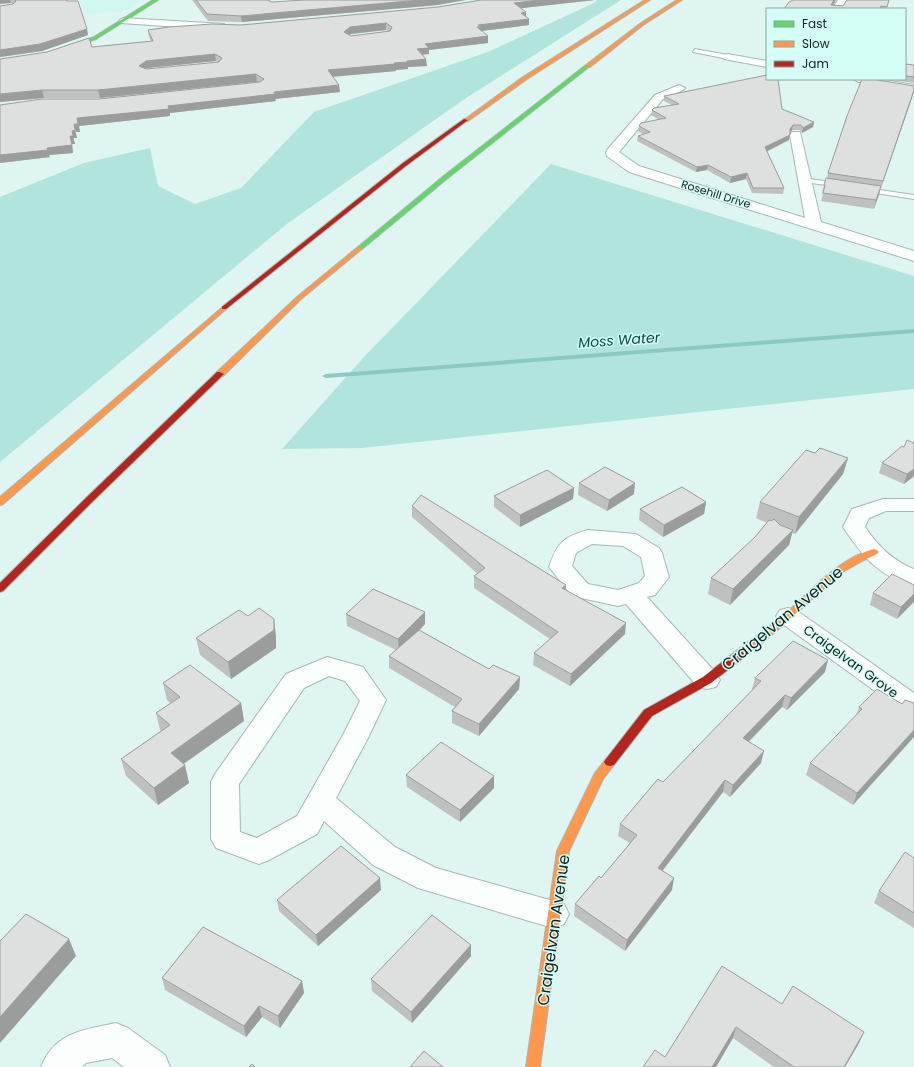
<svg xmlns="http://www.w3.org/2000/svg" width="914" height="1067" font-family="Poppins,sans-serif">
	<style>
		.built { fill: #d0f7f0 }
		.green { fill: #b1e4dc }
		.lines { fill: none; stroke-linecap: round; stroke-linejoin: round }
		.stream { fill: #8ec9c1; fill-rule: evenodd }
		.lane-casing { stroke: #a7b8b6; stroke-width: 2 }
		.street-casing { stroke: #a7b8b6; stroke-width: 2 }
		.fast-casing { stroke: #a7b8b6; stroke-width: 2 }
		.slow-casing { stroke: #a7b8b6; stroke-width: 2 }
		.jam-casing { stroke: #a7b8b6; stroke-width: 2 }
		.lane { fill: #fafefd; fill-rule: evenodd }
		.street { fill: #fafefd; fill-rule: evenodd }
		.fast { fill: #63d668; fill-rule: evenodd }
		.slow { fill: #ff974d; fill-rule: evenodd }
		.jam { fill: #b3261e; fill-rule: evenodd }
		.wall { fill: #bec1c0; fill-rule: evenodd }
		.shaded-wall { fill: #9b9d9c }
		.building { fill: #dde0df; stroke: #9b9d9c; fill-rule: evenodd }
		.labels { text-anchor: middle; stroke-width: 3; stroke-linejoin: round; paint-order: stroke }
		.far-street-label { font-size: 11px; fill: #11211e; stroke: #d5fef7 }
		.street-label { font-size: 13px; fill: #11211e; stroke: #d5fef7 }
		.water-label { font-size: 14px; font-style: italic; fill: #084d46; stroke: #d5fef7 }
		.near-street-label { font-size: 16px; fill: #11211e; stroke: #d5fef7 }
	</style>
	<rect width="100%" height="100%" fill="#def5f1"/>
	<polygon class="built" points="80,0 141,0 125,11 85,14"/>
	<g class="green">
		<polygon points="597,0 621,0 466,98 288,223 0,462 0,197 84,163 150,148 158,186 195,204 241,188 314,112 488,52 594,3"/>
		<polygon points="551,164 914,276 914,389 362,448 282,449 364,357"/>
	</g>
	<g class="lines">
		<polygon class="stream" points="914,329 914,333 326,378 322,376 326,374"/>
		<defs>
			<g id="lane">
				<polygon points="695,49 728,55 731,57 728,59 693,52"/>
				<polygon points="802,178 839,183 843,185 839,187 805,182 802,182"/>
				<polygon points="860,187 914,195 914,199 863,191 860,191"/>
			</g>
			<g id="street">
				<polygon points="838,0 848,0 842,9 832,9"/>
				<polygon points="124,18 224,24 229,27 224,30 121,23 119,21 121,19"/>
				<polygon points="728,54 767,61 767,67 724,59 723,57 724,55"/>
				<polygon points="853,79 879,79 914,85 914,91 859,82"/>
				<polygon points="679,85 685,88 683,90 663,99 619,152 639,166 805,218 790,135 792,132 800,132 821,222 914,251 914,261 629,172 607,156 606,153 607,150 655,95"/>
				<path d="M883 499H914V511H886L869 518 865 527C878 546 893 561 914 569V586C877 575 864 558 843 527L852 509Z"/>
				<path d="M588 530 636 534 659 548 662 553 669 577 655 595 647 597 716 673 720 680 716 687 707 689 698 687 626 604 618 606 572 596 549 567C557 543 563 537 588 530ZM592 544 623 546 641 557 645 576 639 583 618 590 588 584 572 566 576 553Z"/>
				<polygon points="788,608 796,610 914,693 914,716 905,713 780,622 776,616 780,610"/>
				<path d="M327 657 363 667 386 700 368 738 336 798 395 847 436 868 564 904 569 914 564 924 553 928 418 888 373 865 324 821 317 834 269 860 259 864 216 848 211 839V782L215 774 286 674ZM329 676 345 681 360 701 343 735 297 816 257 838 240 832 239 784 304 688Z"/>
				<path d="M116 1023 128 1028 165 1055 170 1067H124L112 1058 86 1063 82 1067H41C55 1032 83 1030 116 1023Z"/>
			</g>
			<g id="fast">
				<polygon points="153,0 158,0 96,39 63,51 60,50 94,37"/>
				<polygon points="586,65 590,66 449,177 362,249 358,249 358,247 445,175"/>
			</g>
			<g id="slow">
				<polygon points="645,0 650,0 527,79 468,121 464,120 523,77"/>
				<polygon points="677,0 682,0 643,25 590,67 586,67 586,65 641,23"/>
				<polygon points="358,247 363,248 301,299 223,376 217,376 217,372 297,297"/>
				<polygon points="224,306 226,307 226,309 3,504 0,505 0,497"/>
				<path d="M874 549 877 550 879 552 877 554 864 560 841 573 773 634 743 658H735L734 655 735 652C752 639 770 627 786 613 813 589 838 559 874 549Z"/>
				<polygon points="610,758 614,759 616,762 603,779 569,851 540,1067 526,1067 557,851 595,773 606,759"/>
			</g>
			<g id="jam">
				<polygon points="464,119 468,120 407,165 226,309 222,309 222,307 403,163"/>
				<polygon points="217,372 220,372 224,374 93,501 3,591 0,592 0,583 87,497"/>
				<polygon points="739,651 743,652 744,655 743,658 711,683 652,716 614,765 610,766 606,765 604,762 606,759 644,710 703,677 735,652"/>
			</g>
		</defs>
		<use href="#lane" class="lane-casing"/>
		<use href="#street" class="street-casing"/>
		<use href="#fast" class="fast-casing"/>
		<use href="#slow" class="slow-casing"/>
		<use href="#jam" class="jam-casing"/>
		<use href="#lane" class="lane"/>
		<use href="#street" class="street"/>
		<use href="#fast" class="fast"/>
		<use href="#slow" class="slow"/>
		<use href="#jam" class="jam"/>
	</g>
	<g class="wall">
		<polygon points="0,0 67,0 88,35 42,51 0,57 0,6 13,4 11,3"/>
		<polygon points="192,0 271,0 269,1 271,2 438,5 242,22 208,21"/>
		<path d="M482 0H595L521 8 526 12V17L529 19V25L481 31 488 43 429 50V54L423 55 427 66 408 67V69L396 70V71L333 77 340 92 275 99 276 101 170 113V116L79 126 80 132H76L77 138H73L75 144H72L73 153 49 155 50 157 0 163 99 99 259 83 257 82 100 98H44L0 102V59L92 47 151 41 149 37 148 30 241 25 438 7ZM386 30 388 31 351 36 349 35 351 34ZM216 61 218 62 146 69H145L147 68Z"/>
		<polygon points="836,0 833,5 843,6 889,0 886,9 784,9"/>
		<polygon points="905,64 914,65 914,83 888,79 905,79"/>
		<polygon points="914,92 881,188 880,188 874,209 821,201 823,194 822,194 824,185 827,178 828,173"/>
		<polygon points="664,96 782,109 814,122 813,127 802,133 800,130 792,130 790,133 789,140 767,151 784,188 783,194 752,193 746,179 730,183 707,170 696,172 637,141 638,136 643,134 638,131 639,126 658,119 651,115 652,110 672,105 664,101"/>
		<polygon points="914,443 914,478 913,477 904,484 879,473 882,463 904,447"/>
		<polygon points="815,453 848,458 843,474 795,534 792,533 789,545 730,605 708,594 711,578 755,537 767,523 756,518 760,502"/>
		<polygon points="579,483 634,494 607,511 578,495"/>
		<polygon points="574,488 573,499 520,527 494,507 494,496"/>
		<polygon points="706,502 704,514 663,537 639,520 640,509"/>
		<polygon points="412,506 566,585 565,590 625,634 570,686 533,665 534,653 550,639 474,588 474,576 478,574 412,517"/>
		<polygon points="914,585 897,619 870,605 873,593"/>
		<polygon points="425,612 425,624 419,631 489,669 520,677 519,689 479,736 452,723 452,711 455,707 389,668 389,656 396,650 347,626 346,614"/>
		<polygon points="248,616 276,636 276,648 231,679 200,655 196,638"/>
		<polygon points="825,672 787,710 782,707 749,742 761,763 730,797 723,792 663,870 672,890 625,951 574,916 575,904 601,878 630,843 618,836 620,824 663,782 753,690 752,689 755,678"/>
		<polygon points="163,683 241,703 244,721 183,764 189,783 158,805 126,776 121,759 161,731 160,730 156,713 170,703 167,700"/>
		<polygon points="902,704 853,805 806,775 810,763 856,716 859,707"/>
		<polygon points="406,775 494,776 494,788 460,822 407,787"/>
		<polygon points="914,858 914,928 874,903 879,891"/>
		<polygon points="381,890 318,946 279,911 277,900"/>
		<polygon points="471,945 471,956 412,1023 372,991 371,979"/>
		<polygon points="162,978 302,981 304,993 280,1028 262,1017 246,1037 165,990"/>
		<polygon points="782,1004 864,1032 859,1043 845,1067 774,1067 733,1038 716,1067 643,1067"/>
	</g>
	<g class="shaded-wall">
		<polygon points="0,0 10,0 11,3 0,4"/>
		<polygon points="420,0 466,0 438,5 242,22 241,16"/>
		<polygon points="540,0 595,0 514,9 514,3"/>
		<polygon points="834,0 836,0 831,9 831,5"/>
		<polygon points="526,12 526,19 521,13"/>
		<polygon points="529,19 529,25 481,31 477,34 478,25"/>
		<polygon points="386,23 386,30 351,34 345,39 344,32 350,27"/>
		<polygon points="87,29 88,35 42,51 0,57 0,50"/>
		<polygon points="488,36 488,43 429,50 429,54 417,55 417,49 425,44"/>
		<polygon points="215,54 216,61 147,68 141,73 139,66 146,61"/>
		<polygon points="426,59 427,66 408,67 408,69 396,70 396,71 329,77 328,70 394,63 407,61"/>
		<polygon points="256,74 257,82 100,98 98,90"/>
		<polygon points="339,85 340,92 275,99 276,101 170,113 170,116 79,126 80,132 76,132 74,124 77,118 274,92"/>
		<polygon points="42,90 44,98 0,102 0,94"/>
		<polygon points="914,90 914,92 881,188 883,181"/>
		<polygon points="814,122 813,127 802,133 803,128"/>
		<polygon points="793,125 792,130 789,134 790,129"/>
		<polygon points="75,130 77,138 73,138 72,131"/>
		<polygon points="790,135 789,140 764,153 765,147"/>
		<polygon points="70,136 73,136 75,144 72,144 73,153 49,155 50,157 0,163 0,155"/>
		<polygon points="708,165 707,170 696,172 697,167"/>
		<polygon points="747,173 746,179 730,183 731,177"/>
		<polygon points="881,186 879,195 874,209 876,200"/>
		<polygon points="848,458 843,474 795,534 799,517"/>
		<polygon points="914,469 914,473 913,477 904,484 907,474"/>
		<polygon points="635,483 634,494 607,511 609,500"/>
		<polygon points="574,488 573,499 520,527 520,515"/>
		<polygon points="706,502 704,514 663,537 664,525"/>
		<polygon points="793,530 789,545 730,605 733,589"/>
		<polygon points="566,585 565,597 562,588"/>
		<polygon points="914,594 914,602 897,619 901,607"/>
		<polygon points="425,612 425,624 399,651 398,639"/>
		<polygon points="274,619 276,636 276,648 231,679 228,662"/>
		<polygon points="626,623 625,634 570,686 571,674"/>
		<polygon points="828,660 825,672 787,710 791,698"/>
		<polygon points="520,677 519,689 479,736 479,724"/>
		<polygon points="785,695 782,707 740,750 743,738"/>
		<polygon points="241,703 244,721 175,770 171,753"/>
		<polygon points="914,730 914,737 853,805 857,793"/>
		<polygon points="764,751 761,763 730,797 733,785"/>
		<polygon points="185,765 189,783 158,805 154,788"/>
		<polygon points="494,776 494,788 460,822 460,810"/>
		<polygon points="725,780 723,792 656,879 658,868"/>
		<polygon points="380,878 381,890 318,946 316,935"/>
		<polygon points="674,878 672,890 625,951 627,940"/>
		<polygon points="69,939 76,956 0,1043 0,1017"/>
		<polygon points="471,945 471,956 412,1023 411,1012"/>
		<polygon points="302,981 304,993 280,1028 278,1016"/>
		<polygon points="259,1006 262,1017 246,1037 244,1026"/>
		<polygon points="736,1027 733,1038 716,1067 712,1067"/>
		<polygon points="864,1032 859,1043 845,1067 844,1067"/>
	</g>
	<g class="building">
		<polygon points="15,0 67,0 67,1 78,1 87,29 40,44 0,50 0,6 13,4 16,1"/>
		<polygon points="196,0 268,0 271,2 305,0 420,0 241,16 207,14"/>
		<path d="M481 0H540L514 3 526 12 521 13 529 19 478 25 481 27H477L488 36 425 44 429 48 417 49 426 59 407 61 408 62 394 63 395 64 328 70 339 85 274 92 275 94 168 106 169 109 77 118 78 124H74L75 130 72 131 73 136H70L72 145 47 148 48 150 0 155V105L42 99H99L260 82 264 79 256 74 98 90H42L0 94V59L47 52 89 38 92 47 153 41 148 30 169 27 212 24 241 25 438 7ZM386 23 392 27 390 31 351 36 344 32 350 27ZM215 54 222 58 219 62 146 69 139 66 146 61Z"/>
		<polygon points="793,0 834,0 831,5 843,6 847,0 889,0 887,7 881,6 880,9 784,9 789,2"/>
		<polygon points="905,64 914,65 914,77 905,76"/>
		<polygon points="767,75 767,79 778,79 782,109 814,122 803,128 801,125 793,125 790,129 790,135 765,147 784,188 753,188 747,173 731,177 708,165 697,167 638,136 650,132 639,126 641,123 666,118 652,110 654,108 679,104 664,96"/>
		<polygon points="862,79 872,79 914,86 914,90 883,181 828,173 847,116"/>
		<polygon points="826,178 881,186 876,200 823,193 825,185 824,185"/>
		<polygon points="907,440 914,443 914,469 907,474 882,463 902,446 904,447"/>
		<polygon points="820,448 848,458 799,517 760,502 806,450 815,453"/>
		<polygon points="605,467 635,483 609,500 579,483"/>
		<polygon points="547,470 574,488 520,515 494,496"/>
		<polygon points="682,487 706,502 664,525 640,509"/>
		<polygon points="421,495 566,585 562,588 626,623 571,674 534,653 558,632 474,576 485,568 412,506"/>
		<polygon points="774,519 780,525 793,530 733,589 711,578 755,537 769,520 771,521"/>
		<polygon points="892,574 914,585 914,594 901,607 873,593"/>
		<polygon points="373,589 425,612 398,639 346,614"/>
		<polygon points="259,608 274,619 274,630 228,662 196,638 239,610 248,616"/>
		<polygon points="419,630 489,669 493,665 520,677 479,724 452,711 462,699 389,656"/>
		<polygon points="793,641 828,660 791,698 785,695 743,738 764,751 733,785 725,780 658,868 674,878 627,940 575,904 599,876 601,878 637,835 620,824 658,779 663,782 761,681 755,678"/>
		<polygon points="190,665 241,703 171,753 185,765 154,788 121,759 170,725 156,713 180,697 163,683"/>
		<polygon points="877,689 902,704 905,700 914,703 914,730 857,793 810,763 862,709 859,707"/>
		<polygon points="441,742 494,776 460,810 406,775"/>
		<polygon points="341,846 380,878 316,935 277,900"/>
		<polygon points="905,852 914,858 914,913 879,891"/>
		<polygon points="26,914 69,939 0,1017 0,941"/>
		<polygon points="432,915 471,945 411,1012 371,979"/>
		<polygon points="203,927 302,981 278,1016 259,1006 244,1026 162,978"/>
		<polygon points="722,966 782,1004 793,986 864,1032 844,1067 794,1067 736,1027 712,1067 643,1067 655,1050 665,1057"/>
		<polygon points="424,1051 443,1067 410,1067"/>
		<polygon points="252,1064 255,1067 249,1067"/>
	</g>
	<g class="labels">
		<g class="far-street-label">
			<text transform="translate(716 194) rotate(17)" y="4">Rosehill Drive</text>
		</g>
		<g class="street-label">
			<text transform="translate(851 661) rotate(36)" y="5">Craigelvan Grove</text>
		</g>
		<g class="water-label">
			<text transform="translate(619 340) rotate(-4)" y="5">Moss Water</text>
		</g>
		<g class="near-street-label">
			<text transform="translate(782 618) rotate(-40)" y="6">Craigelvan Avenue</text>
			<text transform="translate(553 930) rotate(-82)" y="6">Craigelvan Avenue</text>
		</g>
	</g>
	<rect x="766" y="8" width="140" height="72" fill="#d5fef7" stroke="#87a6a0"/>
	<rect x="774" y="21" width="20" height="6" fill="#63d668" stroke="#87a6a0"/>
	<text x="802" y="28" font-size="12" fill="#11211e">Fast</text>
	<rect x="774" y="41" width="20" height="6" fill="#ff974d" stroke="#87a6a0"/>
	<text x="802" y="48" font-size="12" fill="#11211e">Slow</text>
	<rect x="774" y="61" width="20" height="6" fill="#b3261e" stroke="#87a6a0"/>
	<text x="802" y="68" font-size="12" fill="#11211e">Jam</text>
</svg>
